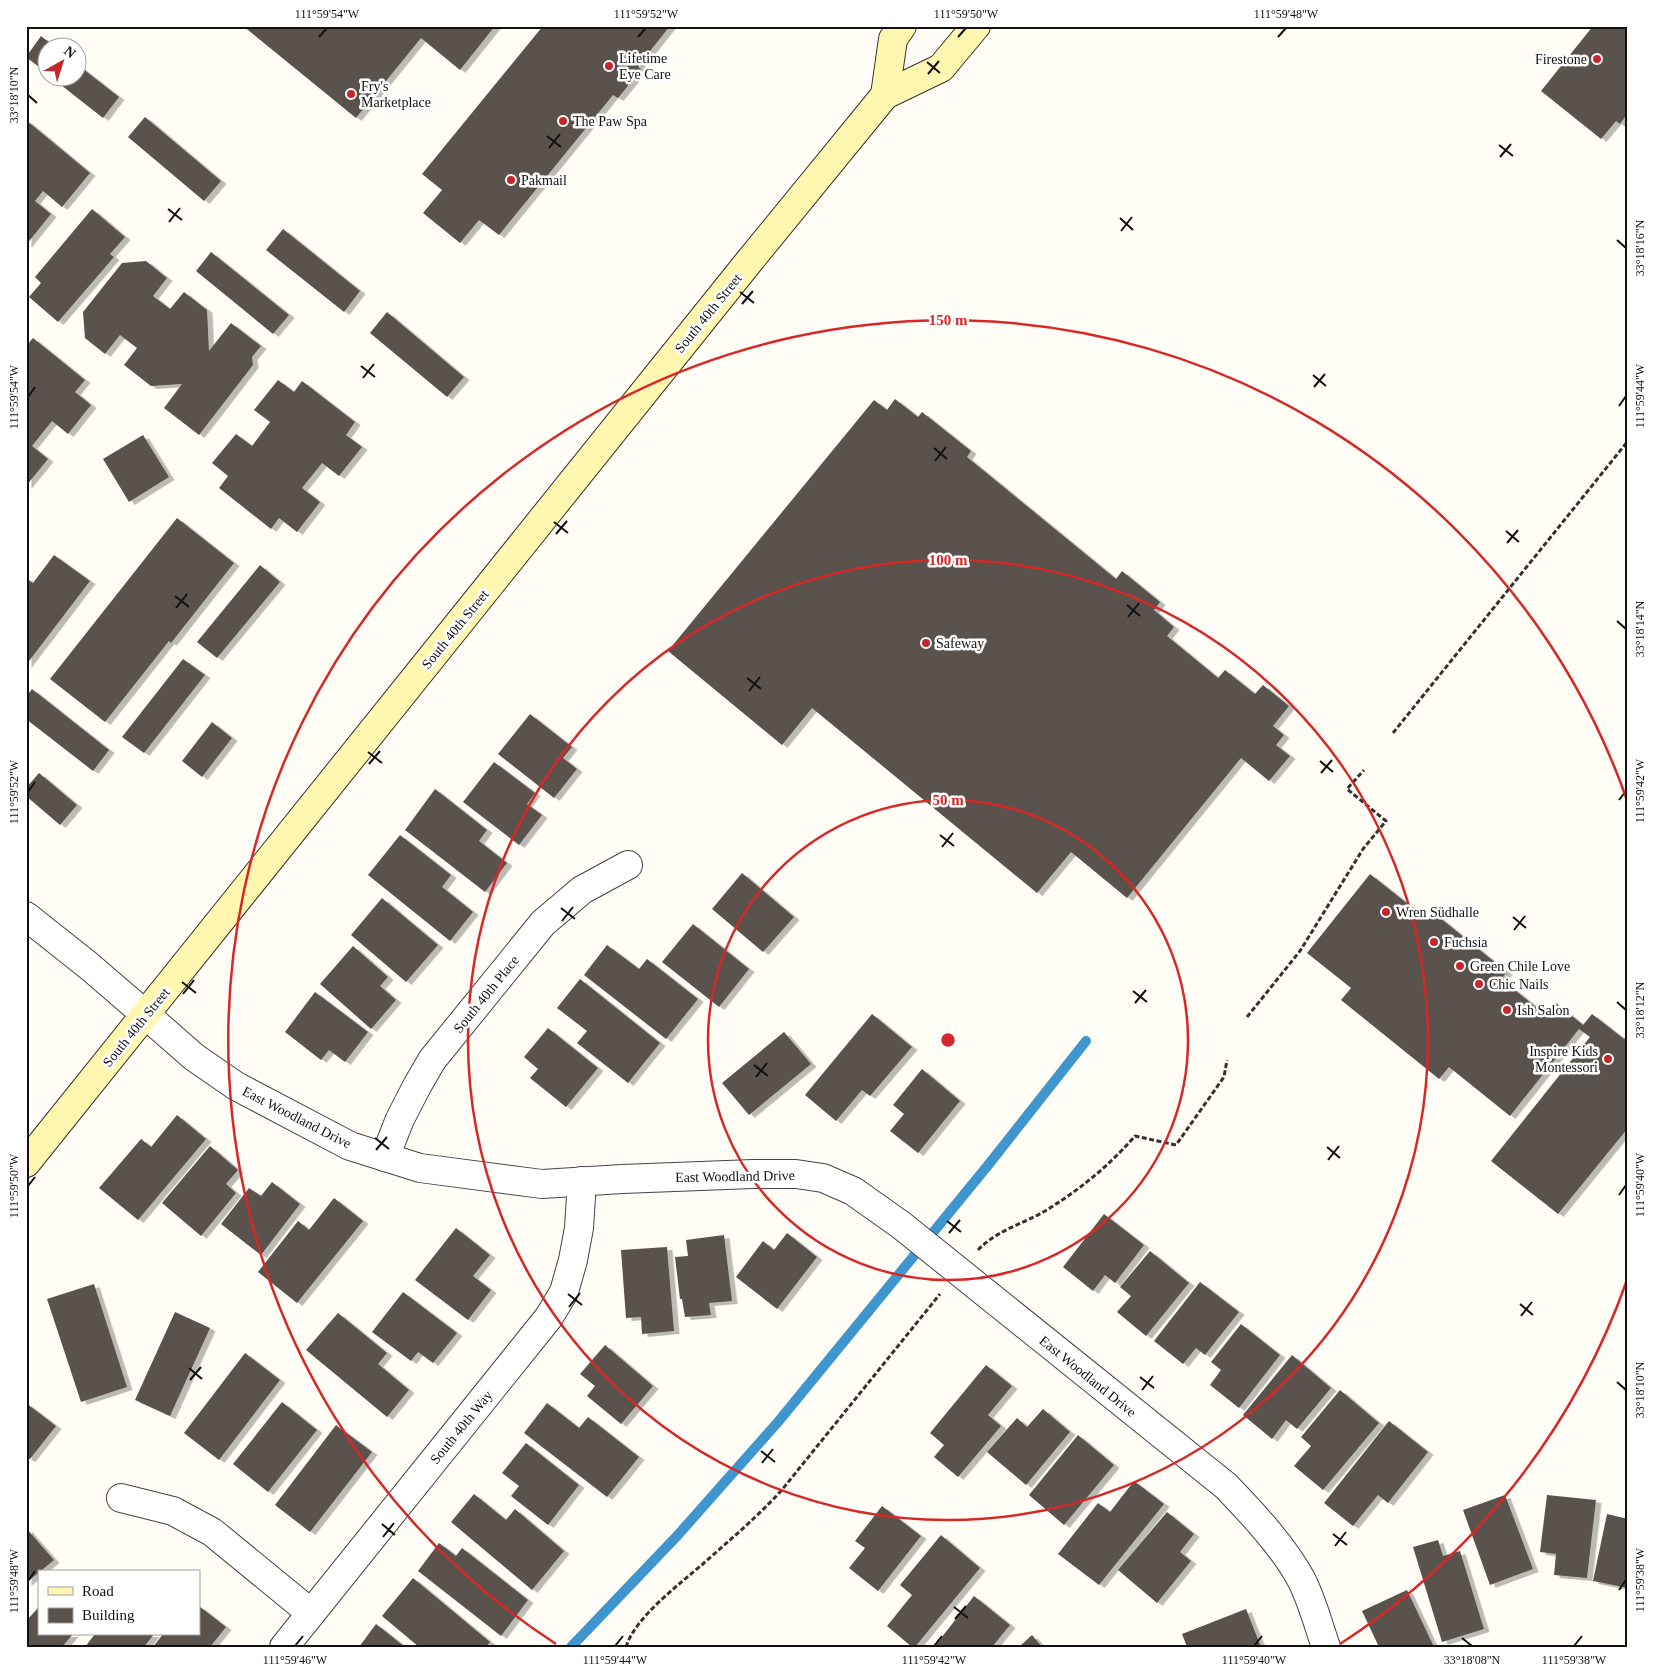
<svg xmlns="http://www.w3.org/2000/svg" width="1654" height="1673" font-family="'Times New Roman',serif">
	<style>
		.lines { fill: none; stroke-linecap: round; stroke-linejoin: round }
		.stream { stroke: #3f96cf; stroke-width: 10 }
		.building { fill: #5a524d; filter: url(#shadow) }
		.minor-casing { stroke: #444; stroke-width: 30 }
		.tertiary-casing { stroke: #444; stroke-width: 30 }
		.secondary-casing { stroke: #333; stroke-width: 30 }
		.path { stroke: #333; stroke-width: 3; stroke-dasharray: 5 2.5; stroke-linecap: butt }
		.minor { stroke: #fff; stroke-width: 28 }
		.tertiary { stroke: #fff; stroke-width: 28 }
		.secondary { stroke: #fff6b0; stroke-width: 28 }
		.ticks { fill: none; stroke: #111; stroke-width: 2 }
		.ring { fill: none; stroke: #d62828; stroke-width: 2.5 }
		.poi-dot { fill: #c4262e; stroke: #fff; stroke-width: 2 }
		.labels { text-anchor: middle; stroke-width: 5; stroke-linejoin: round; paint-order: stroke }
		.poi-label { font-size: 14px; fill: #111; stroke: #fff; text-anchor: start }
		.street-label { font-size: 14px; fill: #111; stroke: #fff }
		.centre { fill: #d62828; stroke: #fff; stroke-width: 2.5 }
		.ring-label { font-size: 15px; text-anchor: middle; font-weight: bold; fill: #d62828; stroke: #fff; stroke-width: 5; stroke-linejoin: round; paint-order: stroke }
		.neatline { fill: none; stroke: #111; stroke-width: 2 }
		.ticks-label { font-size: 12px; text-anchor: middle; fill: #111 }
	</style>
	<defs>
		<filter id="shadow"><feDropShadow dx="5.5" dy="3" stdDeviation="0" flood-color="#0004"/></filter>
	</defs>
	<rect width="100%" height="100%" fill="#fffdf5"/>
	<g class="lines">
		<polyline class="stream" points="571,1647 677,1536 778,1422 989,1164 1086,1041"/>
	</g>
	<g class="building">
		<polygon points="243,26 495,26 460,70 421,38 356,118"/>
		<polygon points="543,26 670,26 638,66 641,70 618,98 613,95 499,235 479,220 460,243 423,213 442,190 422,174"/>
		<polygon points="1593,26 1628,26 1628,113 1620,124 1616,121 1601,139 1541,91"/>
		<polygon points="41,36 56,48 48,48 48,74 26,57"/>
		<polygon points="78,65 119,97 103,118 52,78 78,78"/>
		<polygon points="145,117 221,181 204,201 128,137"/>
		<polygon points="26,120 90,173 62,207 43,191 35,201 51,214 26,245"/>
		<polygon points="92,209 125,237 110,254 114,257 58,322 29,297 41,283 35,277"/>
		<polygon points="283,229 360,291 344,312 266,250"/>
		<polygon points="211,252 289,315 273,334 196,271"/>
		<polygon points="146,261 167,278 153,296 170,309 184,292 207,310 209,351 231,323 261,346 252,357 253,365 199,435 164,408 182,384 151,386 124,365 137,348 120,335 105,354 85,338 83,312 122,263"/>
		<polygon points="387,312 464,377 447,397 370,333"/>
		<polygon points="33,338 85,380 75,392 91,405 68,434 52,421 32,446 48,459 26,486 26,346"/>
		<polygon points="278,380 294,392 302,381 355,422 346,435 362,447 339,476 322,463 302,488 320,502 297,532 279,518 271,529 219,488 228,476 212,463 236,434 252,446 270,422 254,410"/>
		<polygon points="895,399 918,417 922,412 971,451 967,457 1116,579 1122,571 1160,602 1154,610 1174,627 1167,636 1218,678 1225,670 1255,694 1263,685 1289,706 1273,726 1284,735 1276,745 1290,756 1269,781 1241,758 1127,898 1071,852 1037,893 812,708 782,745 668,651 874,400 887,410"/>
		<polygon points="143,435 169,477 129,502 103,459"/>
		<polygon points="177,518 234,563 171,643 169,641 105,722 50,679"/>
		<polygon points="54,555 90,581 26,665 26,578 33,583"/>
		<polygon points="260,565 280,582 217,658 197,642"/>
		<polygon points="183,659 205,675 144,753 122,737"/>
		<polygon points="32,689 109,750 93,771 26,719 26,697"/>
		<polygon points="530,714 572,747 563,758 577,769 554,798 498,754"/>
		<polygon points="212,722 232,738 202,777 182,761"/>
		<polygon points="494,762 535,793 527,804 542,815 519,845 463,802"/>
		<polygon points="39,773 77,805 60,825 26,796 26,788"/>
		<polygon points="435,789 487,830 479,841 507,863 485,892 405,830"/>
		<polygon points="400,835 451,875 442,887 473,912 450,941 368,875"/>
		<polygon points="742,873 794,917 763,952 712,909"/>
		<polygon points="1370,874 1428,920 1434,913 1507,972 1501,979 1546,1015 1556,1003 1583,1025 1592,1014 1624,1039 1628,1034 1628,1128 1558,1214 1491,1161 1590,1037 1579,1029 1510,1116 1449,1067 1439,1079 1341,1000 1351,988 1307,953"/>
		<polygon points="382,898 438,945 406,982 351,935"/>
		<polygon points="693,924 749,969 719,1007 662,962"/>
		<polygon points="607,945 639,969 647,959 698,999 666,1039 584,975"/>
		<polygon points="353,946 388,977 380,986 396,1000 371,1029 320,984"/>
		<polygon points="580,979 660,1043 628,1083 577,1043 587,1031 557,1008"/>
		<polygon points="315,992 368,1032 345,1062 329,1050 321,1060 285,1032"/>
		<polygon points="872,1014 912,1047 870,1096 862,1090 836,1121 805,1095"/>
		<polygon points="548,1028 598,1068 566,1107 530,1078 538,1069 524,1057"/>
		<polygon points="784,1032 811,1064 749,1115 722,1083"/>
		<polygon points="922,1069 960,1101 918,1153 890,1131 904,1114 893,1105"/>
		<polygon points="177,1115 206,1139 138,1220 99,1188 141,1139 151,1147"/>
		<polygon points="210,1146 238,1170 226,1184 236,1193 201,1236 162,1203"/>
		<polygon points="272,1182 300,1204 261,1255 221,1224 249,1188 261,1196"/>
		<polygon points="334,1198 363,1221 297,1303 258,1272 298,1221 309,1230"/>
		<polygon points="1104,1214 1144,1245 1115,1283 1105,1275 1093,1291 1063,1267"/>
		<polygon points="456,1228 490,1255 473,1276 491,1290 468,1320 415,1280"/>
		<polygon points="787,1233 817,1257 777,1309 736,1277 763,1241 774,1250"/>
		<polygon points="724,1235 732,1301 709,1303 711,1315 685,1317 682,1299 680,1299 675,1257 688,1256 686,1240"/>
		<polygon points="667,1247 674,1331 642,1334 641,1317 626,1318 621,1250"/>
		<polygon points="1150,1251 1189,1283 1146,1336 1117,1312 1131,1296 1120,1287"/>
		<polygon points="1200,1282 1239,1312 1205,1355 1196,1348 1183,1364 1154,1341"/>
		<polygon points="94,1284 127,1387 81,1402 47,1299"/>
		<polygon points="403,1292 457,1333 433,1363 418,1352 411,1361 372,1332"/>
		<polygon points="175,1312 210,1328 170,1416 135,1400"/>
		<polygon points="338,1313 387,1353 378,1364 409,1390 387,1417 306,1350"/>
		<polygon points="1241,1324 1280,1355 1239,1408 1210,1385 1221,1370 1211,1362"/>
		<polygon points="605,1345 653,1386 621,1424 587,1396 595,1386 580,1374"/>
		<polygon points="245,1353 280,1380 219,1460 184,1433"/>
		<polygon points="1292,1355 1331,1388 1297,1429 1286,1420 1272,1439 1243,1415"/>
		<polygon points="986,1365 1012,1386 988,1415 1001,1426 958,1477 934,1457 944,1445 930,1433"/>
		<polygon points="1340,1390 1379,1423 1323,1490 1294,1466 1311,1446 1301,1437"/>
		<polygon points="282,1402 317,1430 268,1492 233,1464"/>
		<polygon points="26,1403 56,1426 30,1459 26,1457"/>
		<polygon points="547,1403 579,1428 588,1417 639,1457 607,1497 524,1433"/>
		<polygon points="1043,1409 1070,1432 1026,1485 987,1452 1017,1418 1027,1427"/>
		<polygon points="1389,1421 1428,1452 1388,1503 1378,1495 1353,1526 1324,1503"/>
		<polygon points="336,1425 372,1452 310,1532 275,1505"/>
		<polygon points="1078,1435 1114,1465 1064,1525 1029,1495"/>
		<polygon points="526,1443 579,1485 548,1525 511,1496 519,1486 502,1473"/>
		<polygon points="1134,1481 1164,1504 1099,1585 1058,1554 1098,1503 1110,1512"/>
		<polygon points="474,1494 506,1520 515,1509 564,1551 532,1590 451,1522"/>
		<polygon points="1505,1495 1533,1569 1490,1585 1463,1510"/>
		<polygon points="1547,1495 1596,1500 1587,1578 1554,1575 1556,1554 1540,1552"/>
		<polygon points="882,1506 921,1536 878,1591 849,1568 865,1548 855,1541"/>
		<polygon points="1167,1512 1194,1534 1180,1552 1191,1561 1157,1603 1118,1570"/>
		<polygon points="1607,1514 1628,1519 1628,1588 1593,1581"/>
		<polygon points="26,1528 54,1560 26,1583"/>
		<polygon points="941,1535 980,1568 915,1647 912,1647 887,1626 912,1595 900,1585"/>
		<polygon points="1438,1540 1443,1556 1460,1551 1484,1629 1442,1642 1413,1547"/>
		<polygon points="439,1543 456,1556 462,1548 528,1600 501,1636 418,1571"/>
		<polygon points="413,1578 490,1642 486,1647 419,1647 382,1616"/>
		<polygon points="1407,1590 1434,1647 1379,1647 1362,1611"/>
		<polygon points="974,1596 1010,1625 992,1647 934,1647"/>
		<polygon points="199,1606 226,1627 210,1647 153,1647 163,1634 199,1634"/>
		<polygon points="39,1607 39,1634 73,1634 62,1647 26,1647 26,1621"/>
		<polygon points="1246,1609 1261,1647 1187,1647 1182,1634"/>
		<polygon points="376,1624 405,1647 359,1647"/>
		<polygon points="95,1634 154,1634 144,1647 85,1647"/>
		<polygon points="1032,1635 1042,1647 1019,1647"/>
	</g>
	<g class="lines">
		<defs>
			<g id="minor">
				<path d="M146 1015 194 1057 236 1086 350 1146 420 1168 542 1184 622 1179 753 1174H796L823 1178 853 1191 901 1225 1226 1486C1252 1513 1283 1546 1301 1579 1312 1600 1318 1624 1326 1647"/>
				<polyline points="385,1157 400,1119 417,1086 432,1060 543,923 582,890 628,865"/>
				<polyline points="121,1498 173,1511 212,1532 311,1613"/>
				<polyline points="284,1647 549,1317 564,1292 573,1260 579,1228 582,1181"/>
			</g>
			<polyline id="tertiary" points="26,916 89,966 146,1015"/>
			<g id="secondary">
				<polyline points="885,95 893,39 902,26"/>
				<polyline points="26,1163 747,264 885,95 941,68 976,26"/>
			</g>
		</defs>
		<use href="#minor" class="minor-casing"/>
		<use href="#tertiary" class="tertiary-casing"/>
		<use href="#secondary" class="secondary-casing"/>
		<g class="path">
			<polyline points="1393,733 1628,441"/>
			<polyline points="1247,1017 1300,951 1363,849 1386,821 1347,789 1364,770"/>
			<path d="M978 1250C997 1230 1023 1224 1045 1211 1078 1191 1109 1166 1135 1136L1176 1145 1224 1077 1227 1060"/>
			<path d="M626 1647C635 1617 681 1583 704 1563 731 1539 757 1517 781 1491L940 1294"/>
		</g>
		<use href="#minor" class="minor"/>
		<use href="#tertiary" class="tertiary"/>
		<use href="#secondary" class="secondary"/>
	</g>
	<path class="ticks" d="M319 37 327 28M638 37 646 28M958 37 966 28M1278 37 1286 28M927 62 940 73M928 74 939 61M28 95 37 103M547 136 561 147M1499 145 1513 156M549 148 560 134M1500 157 1511 144M168 209 182 220M1120 218 1133 230M169 222 180 208M1121 231 1132 217M1617 240 1626 248M740 292 754 303M742 304 753 291M361 366 375 377M1313 375 1326 386M363 378 374 364M1314 387 1325 374M28 397 35 387M1619 406 1626 396M934 448 947 459M935 461 946 447M554 522 568 533M1506 531 1519 542M556 534 567 521M1507 543 1518 530M175 596 189 607M1127 605 1140 616M176 608 187 594M1128 617 1139 603M1617 621 1626 629M747 678 761 689M749 691 760 677M368 752 382 763M1320 761 1333 772M369 764 380 751M1321 773 1332 760M28 792 35 782M1619 800 1626 791M940 835 954 846M942 847 953 833M561 908 575 919M1513 917 1526 928M562 921 573 907M1514 930 1525 916M182 982 196 993M1133 991 1147 1002M183 994 194 980M1617 1002 1626 1010M1135 1003 1146 990M754 1065 768 1076M756 1077 767 1063M375 1138 389 1149M1327 1147 1340 1158M376 1150 387 1137M1328 1160 1339 1146M28 1186 35 1177M1619 1195 1626 1185M947 1221 961 1232M949 1233 960 1220M568 1294 582 1305M1520 1304 1533 1315M569 1307 580 1293M1521 1316 1532 1302M189 1368 202 1379M1140 1377 1154 1388M190 1380 201 1367M1617 1382 1626 1390M1142 1390 1153 1376M761 1451 775 1462M762 1463 773 1449M382 1524 395 1535M1333 1534 1347 1545M383 1537 394 1523M1335 1546 1346 1532M28 1581 35 1571M1619 1590 1626 1580M954 1607 968 1618M955 1619 966 1606M1462 1638 1472 1646M295 1646 303 1636M615 1646 623 1636M934 1646 942 1636M1254 1646 1262 1636M1574 1646 1582 1636"/>
	<g class="ring">
		<circle cx="948" cy="1040" r="240"/>
		<circle cx="948" cy="1040" r="480"/>
		<path d="M1627 1280A720 720 0 0 1 1340 1644M556 1644A720 720 0 1 1 1627 800"/>
	</g>
	<g class="poi-dot">
		<circle cx="1597" cy="59" r="5"/>
		<circle cx="609" cy="66" r="5"/>
		<circle cx="351" cy="94" r="5"/>
		<circle cx="563" cy="121" r="5"/>
		<circle cx="511" cy="180" r="5"/>
		<circle cx="926" cy="643" r="5"/>
		<circle cx="1386" cy="912" r="5"/>
		<circle cx="1434" cy="942" r="5"/>
		<circle cx="1460" cy="966" r="5"/>
		<circle cx="1479" cy="984" r="5"/>
		<circle cx="1507" cy="1010" r="5"/>
		<circle cx="1608" cy="1059" r="5"/>
	</g>
	<g class="labels">
		<g class="poi-label">
			<text x="619" y="63">Lifetime<tspan x="619" dy="16">Eye Care</tspan></text>
			<text x="1587" y="64" text-anchor="end">Firestone</text>
			<text x="361" y="91">Fry's<tspan x="361" dy="16">Marketplace</tspan></text>
			<text x="573" y="126">The Paw Spa</text>
			<text x="521" y="185">Pakmail</text>
			<text x="936" y="648">Safeway</text>
			<text x="1396" y="917">Wren Südhalle</text>
			<text x="1444" y="947">Fuchsia</text>
			<text x="1470" y="971">Green Chile Love</text>
			<text x="1489" y="989">Chic Nails</text>
			<text x="1517" y="1015">Ish Salon</text>
			<text x="1598" y="1056" text-anchor="end">Inspire Kids<tspan x="1598" dy="16">Montessori</tspan></text>
		</g>
		<g class="street-label">
			<text transform="translate(708 313) rotate(-51)" y="5">South 40th Street</text>
			<text transform="translate(455 629) rotate(-51)" y="5">South 40th Street</text>
			<text transform="translate(486 994) rotate(-51)" y="5">South 40th Place</text>
			<text transform="translate(136 1027) rotate(-51)" y="5">South 40th Street</text>
			<text transform="translate(297 1117) rotate(27)" y="5">East Woodland Drive</text>
			<text transform="translate(735 1176) rotate(-1)" y="5">East Woodland Drive</text>
			<text transform="translate(1088 1376) rotate(39)" y="5">East Woodland Drive</text>
			<text transform="translate(461 1427) rotate(-51)" y="5">South 40th Way</text>
		</g>
	</g>
	<circle cx="948" cy="1040" r="8" class="centre"/>
	<g class="ring-label">
		<text x="948" y="325">150 m</text>
		<text x="948" y="565">100 m</text>
		<text x="948" y="805">50 m</text>
	</g>
	<rect width="1654" height="1673" fill="none" stroke="#ffffff" stroke-width="55"/>
	<rect x="38" y="1570" width="162" height="65" fill="#ffffff" stroke="#a0a0a0"/>
	<rect x="48" y="1587" width="25" height="8" fill="#fff6b0" stroke="#a0a0a0"/>
	<text x="82" y="1596" font-size="15" fill="#111111">Road</text>
	<rect x="48" y="1608" width="25" height="15" fill="#5a524d" stroke="#a0a0a0"/>
	<text x="82" y="1620" font-size="15" fill="#111111">Building</text>
	<g transform="translate(62 62) rotate(39)"><circle r="24" fill="#ffffff" stroke="#a0a0a0"/>
	<path d="M0-4L9 19L0 12L-9 19Z" fill="#c4262e"/>
	<text y="-8" font-size="14" font-weight="bold" text-anchor="middle" fill="#111111">N</text>
	</g>
	<rect x="28" y="28" width="1598" height="1618" class="neatline"/>
	<g class="ticks-label">
		<text x="327" y="18">111°59'54"W</text>
		<text x="646" y="18">111°59'52"W</text>
		<text x="966" y="18">111°59'50"W</text>
		<text x="1286" y="18">111°59'48"W</text>
		<text transform="translate(14 95) rotate(-90)" y="4">33°18'10"N</text>
		<text transform="translate(1640 248) rotate(-90)" y="4">33°18'16"N</text>
		<text transform="translate(1640 396) rotate(-90)" y="4">111°59'44"W</text>
		<text transform="translate(14 397) rotate(-90)" y="4">111°59'54"W</text>
		<text transform="translate(1640 629) rotate(-90)" y="4">33°18'14"N</text>
		<text transform="translate(1640 791) rotate(-90)" y="4">111°59'42"W</text>
		<text transform="translate(14 792) rotate(-90)" y="4">111°59'52"W</text>
		<text transform="translate(1640 1010) rotate(-90)" y="4">33°18'12"N</text>
		<text transform="translate(1640 1185) rotate(-90)" y="4">111°59'40"W</text>
		<text transform="translate(14 1186) rotate(-90)" y="4">111°59'50"W</text>
		<text transform="translate(1640 1390) rotate(-90)" y="4">33°18'10"N</text>
		<text transform="translate(1640 1580) rotate(-90)" y="4">111°59'38"W</text>
		<text transform="translate(14 1581) rotate(-90)" y="4">111°59'48"W</text>
		<text x="295" y="1664">111°59'46"W</text>
		<text x="615" y="1664">111°59'44"W</text>
		<text x="934" y="1664">111°59'42"W</text>
		<text x="1254" y="1664">111°59'40"W</text>
		<text x="1472" y="1664">33°18'08"N</text>
		<text x="1574" y="1664">111°59'38"W</text>
	</g>
</svg>
